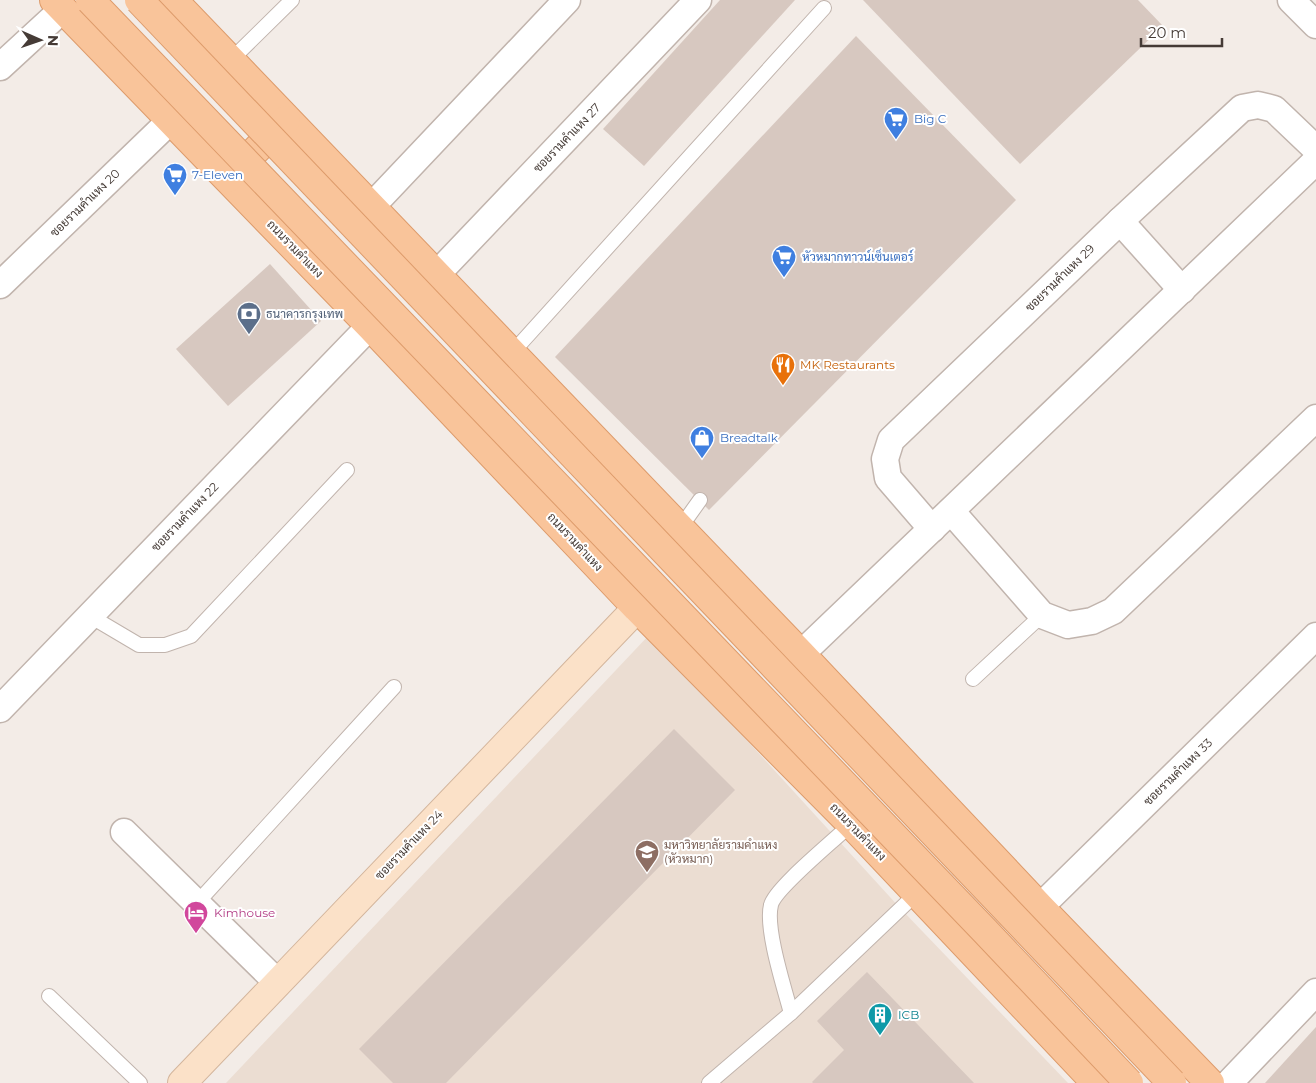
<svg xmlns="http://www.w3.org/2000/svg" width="1316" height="1083" font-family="Montserrat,Sarabun,sans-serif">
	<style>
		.education { fill: #ebddd2 }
		.building { fill: #d7c8c0 }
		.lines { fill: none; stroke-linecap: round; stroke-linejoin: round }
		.service-casing { stroke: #c1b4ad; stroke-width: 16 }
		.minor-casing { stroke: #c1b4ad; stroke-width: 29 }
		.secondary-casing { stroke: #d3b59c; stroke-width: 30 }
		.primary-casing { stroke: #dd9b6b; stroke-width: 30 }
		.service { stroke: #fff; stroke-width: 14 }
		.minor { stroke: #fff; stroke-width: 26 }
		.secondary { stroke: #fbe1c8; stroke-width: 28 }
		.primary { stroke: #f9c49a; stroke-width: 28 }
		.primary-bridge-casing { stroke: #dd9b6b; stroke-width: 30; stroke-linecap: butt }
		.primary-bridge { stroke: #f9c49a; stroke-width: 28 }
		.labels { text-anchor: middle; stroke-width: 4; stroke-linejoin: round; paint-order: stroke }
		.shop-label { font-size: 12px; fill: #366cbe; stroke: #fff; text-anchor: start }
		.street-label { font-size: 12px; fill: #453b36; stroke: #fff }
		.service-label { font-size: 12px; fill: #4e5e75; stroke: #fff; text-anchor: start }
		.food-label { font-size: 12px; fill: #c56008; stroke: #fff; text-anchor: start }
		.education-label { font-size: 12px; fill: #785e54; stroke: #fff; text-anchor: start }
		.hotel-label { font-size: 12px; fill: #b23c85; stroke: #fff; text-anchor: start }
		.culture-label { font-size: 12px; fill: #0d838f; stroke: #fff; text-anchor: start }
	</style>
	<rect width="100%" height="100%" fill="#f3ece7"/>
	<polygon class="education" points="650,634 900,908 1068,1083 226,1083"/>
	<g class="building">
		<polygon points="720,0 795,0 644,166 603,129"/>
		<polygon points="863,0 1138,0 1163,26 1020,164"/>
		<polygon points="856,36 1016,200 709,510 555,357"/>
		<polygon points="270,264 321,321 228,406 176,349"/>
		<polygon points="674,729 735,790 446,1083 393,1083 359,1049"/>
		<polygon points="867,972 974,1083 813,1083 812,1082 844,1050 817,1021"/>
		<polygon points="1316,1027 1316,1083 1265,1083"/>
	</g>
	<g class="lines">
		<defs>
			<g id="service">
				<polyline points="231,60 292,0"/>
				<polyline points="511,354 824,8"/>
				<polyline points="680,528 700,500"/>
				<polyline points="90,616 139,645 165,645 191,636 347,470"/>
				<polyline points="973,679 1042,615"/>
				<polyline points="197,903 394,687"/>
				<polyline points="49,996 140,1083"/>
				<path d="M791 1013C784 987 765 928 771 905 775 888 835 840 851 824"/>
				<polyline points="709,1083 791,1013 917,893"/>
			</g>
			<g id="minor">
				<polyline points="1291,0 1316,25"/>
				<polyline points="0,67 63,9"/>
				<polyline points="371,207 567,0"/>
				<polyline points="1120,221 1182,290"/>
				<polyline points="436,275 698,0"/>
				<polyline points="0,285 170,121"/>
				<polyline points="951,511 1042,615 1068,625 1092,621 1113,611 1316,418"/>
				<polyline points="932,529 888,478 885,459 891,440 1120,221 1242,108 1258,105 1274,109 1316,149"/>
				<polyline points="801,654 1316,161"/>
				<polyline points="0,709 370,326"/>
				<polyline points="124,832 277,982"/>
				<polyline points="1040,907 1316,636"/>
				<polyline points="1229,1083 1316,992"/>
			</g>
			<polyline id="secondary" points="182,1083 637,608"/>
			<g id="primary">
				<polyline points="54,0 370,326 637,608 851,824 1096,1083"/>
				<polyline points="173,0 801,654 1040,907 1210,1083"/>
				<polyline points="228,178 286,120"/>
			</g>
		</defs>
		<use href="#service" class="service-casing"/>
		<use href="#minor" class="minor-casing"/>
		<use href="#secondary" class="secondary-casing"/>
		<use href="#primary" class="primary-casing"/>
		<use href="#service" class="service"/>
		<use href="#minor" class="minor"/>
		<use href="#secondary" class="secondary"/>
		<use href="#primary" class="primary"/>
		<defs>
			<g id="primary-bridge">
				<polyline points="90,0 985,931 1129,1083"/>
				<polyline points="139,0 1172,1083"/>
			</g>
		</defs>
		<use href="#primary-bridge" class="primary-bridge-casing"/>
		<use href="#primary-bridge" class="primary-bridge"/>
	</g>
	<defs>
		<symbol id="supermarket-pin" viewBox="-11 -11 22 30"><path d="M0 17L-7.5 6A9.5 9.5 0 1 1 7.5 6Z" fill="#3f7fe0" stroke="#fff"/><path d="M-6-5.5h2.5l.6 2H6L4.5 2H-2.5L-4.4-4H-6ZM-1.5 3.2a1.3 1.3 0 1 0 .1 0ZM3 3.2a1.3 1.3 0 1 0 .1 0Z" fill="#fff"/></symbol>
		<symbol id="bank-pin" viewBox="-11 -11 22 30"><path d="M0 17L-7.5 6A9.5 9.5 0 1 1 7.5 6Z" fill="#5c6f8a" stroke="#fff"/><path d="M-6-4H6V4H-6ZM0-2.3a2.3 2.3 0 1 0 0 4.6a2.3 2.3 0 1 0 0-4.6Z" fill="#fff"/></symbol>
		<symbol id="restaurant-pin" viewBox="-11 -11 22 30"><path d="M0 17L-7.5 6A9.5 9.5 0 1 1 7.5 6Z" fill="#e8710a" stroke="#fff"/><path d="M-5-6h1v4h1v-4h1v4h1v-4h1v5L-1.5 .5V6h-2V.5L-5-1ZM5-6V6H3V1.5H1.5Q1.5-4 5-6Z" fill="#fff"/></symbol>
		<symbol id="shop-pin" viewBox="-11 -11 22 30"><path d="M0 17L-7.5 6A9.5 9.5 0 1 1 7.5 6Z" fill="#3f7fe0" stroke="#fff"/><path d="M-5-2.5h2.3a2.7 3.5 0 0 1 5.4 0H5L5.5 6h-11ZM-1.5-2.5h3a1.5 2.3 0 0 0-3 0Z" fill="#fff"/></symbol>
		<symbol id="university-pin" viewBox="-11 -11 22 30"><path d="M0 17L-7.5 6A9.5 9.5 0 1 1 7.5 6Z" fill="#8d6e63" stroke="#fff"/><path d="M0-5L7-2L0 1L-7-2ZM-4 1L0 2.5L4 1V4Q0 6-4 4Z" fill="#fff"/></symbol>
		<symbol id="hotel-pin" viewBox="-11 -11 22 30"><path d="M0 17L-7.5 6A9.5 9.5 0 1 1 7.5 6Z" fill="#d1479c" stroke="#fff"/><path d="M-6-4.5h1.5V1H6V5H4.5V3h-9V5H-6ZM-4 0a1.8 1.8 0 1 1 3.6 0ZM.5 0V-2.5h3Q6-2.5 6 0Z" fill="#fff"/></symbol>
		<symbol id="building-pin" viewBox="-11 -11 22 30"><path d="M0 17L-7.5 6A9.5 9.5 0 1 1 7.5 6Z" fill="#0f9aa8" stroke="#fff"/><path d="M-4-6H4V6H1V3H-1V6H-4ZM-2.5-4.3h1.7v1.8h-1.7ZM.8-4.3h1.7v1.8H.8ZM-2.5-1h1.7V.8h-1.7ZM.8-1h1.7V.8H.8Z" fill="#fff"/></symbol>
	</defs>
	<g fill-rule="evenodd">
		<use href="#supermarket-pin" x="882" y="105" width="28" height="38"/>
		<use href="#supermarket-pin" x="161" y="161" width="28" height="38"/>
		<use href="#supermarket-pin" x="770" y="243" width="28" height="38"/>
		<use href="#bank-pin" x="235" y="300" width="28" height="38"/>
		<use href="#restaurant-pin" x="769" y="351" width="28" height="38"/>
		<use href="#shop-pin" x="688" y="424" width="28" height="38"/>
		<use href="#university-pin" x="633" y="838" width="28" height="38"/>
		<use href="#hotel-pin" x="182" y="899" width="28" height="38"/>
		<use href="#building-pin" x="866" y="1001" width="28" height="38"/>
	</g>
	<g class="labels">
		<g class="shop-label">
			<text x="914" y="123">Big C</text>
			<text x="192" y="179">7-Eleven</text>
			<text x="802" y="261">หัวหมากทาวน์เซ็นเตอร์</text>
			<text x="720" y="442">Breadtalk</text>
		</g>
		<g class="street-label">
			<text transform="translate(567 138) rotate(-46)" y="4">ซอยรามคำแหง 27</text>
			<text transform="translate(85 203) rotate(-44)" y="4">ซอยรามคำแหง 20</text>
			<text transform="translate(295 249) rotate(46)" y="4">ถนนรามคำแหง</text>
			<text transform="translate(1060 278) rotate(-44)" y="4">ซอยรามคำแหง 29</text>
			<text transform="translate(185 517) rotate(-46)" y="4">ซอยรามคำแหง 22</text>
			<text transform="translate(575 542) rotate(47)" y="4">ถนนรามคำแหง</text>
			<text transform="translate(1178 772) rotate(-44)" y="4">ซอยรามคำแหง 33</text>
			<text transform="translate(858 832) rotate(46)" y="4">ถนนรามคำแหง</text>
			<text transform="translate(409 845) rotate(-46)" y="4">ซอยรามคำแหง 24</text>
		</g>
		<g class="service-label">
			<text x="266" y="318">ธนาคารกรุงเทพ</text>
		</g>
		<g class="food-label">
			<text x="800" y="369">MK Restaurants</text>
		</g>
		<g class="education-label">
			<text x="664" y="849">มหาวิทยาลัยรามคำแหง<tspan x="664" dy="14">(หัวหมาก)</tspan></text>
		</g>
		<g class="hotel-label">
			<text x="214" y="917">Kimhouse</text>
		</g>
		<g class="culture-label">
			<text x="898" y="1019">ICB</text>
		</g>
	</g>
	<g transform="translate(40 40) rotate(92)" stroke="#ffffff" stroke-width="4" paint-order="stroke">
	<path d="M0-4L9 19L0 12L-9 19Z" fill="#453b36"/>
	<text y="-8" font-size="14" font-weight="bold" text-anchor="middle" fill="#453b36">N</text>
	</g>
	<path d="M1141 38v8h81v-8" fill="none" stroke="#453b36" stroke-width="2.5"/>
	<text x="1148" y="38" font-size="15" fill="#453b36" stroke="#ffffff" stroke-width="4" paint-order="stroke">20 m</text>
</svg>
